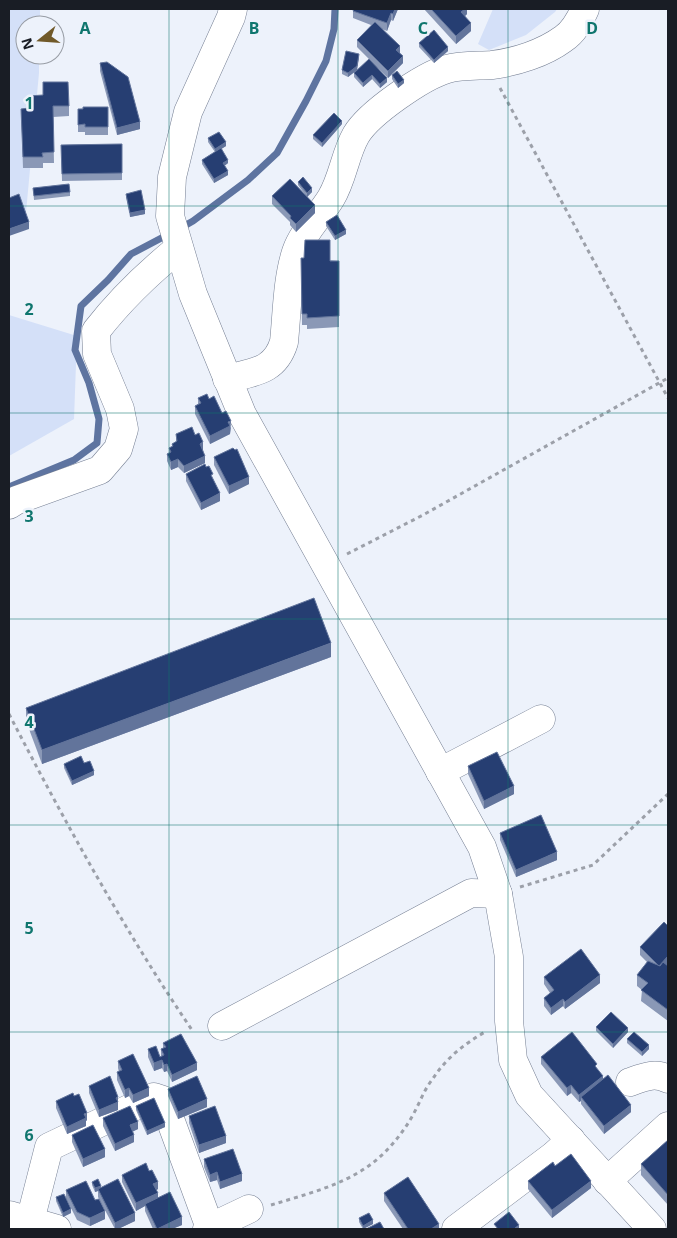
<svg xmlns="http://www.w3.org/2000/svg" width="677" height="1238" font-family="'Noto Sans',sans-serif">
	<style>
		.green { fill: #d4e0f8 }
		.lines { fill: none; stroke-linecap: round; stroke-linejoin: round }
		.stream { stroke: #5e74a0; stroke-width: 7 }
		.minor-casing { stroke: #757f93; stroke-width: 29 }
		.path { stroke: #9ca0a9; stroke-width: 3; stroke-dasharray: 4 4; stroke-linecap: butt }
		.minor { stroke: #fff; stroke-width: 28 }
		.wall { fill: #8a98b6 }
		.shaded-wall { fill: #62749b }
		.building { fill: #263e72; stroke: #62749b }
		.grid { fill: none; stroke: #0f766e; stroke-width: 1; stroke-opacity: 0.55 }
		.grid-label { font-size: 16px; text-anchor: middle; font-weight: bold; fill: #0f766e; stroke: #edf2fb; stroke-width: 5; stroke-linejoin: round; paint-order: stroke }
	</style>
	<rect width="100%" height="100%" fill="#edf2fb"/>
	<g class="green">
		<polygon points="9,9 40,9 40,25 25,25 25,55 39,55 39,73 25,223 9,222"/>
		<polygon points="493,9 557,9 555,12 526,35 489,50 478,44"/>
		<polygon points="9,315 77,336 74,419 9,456"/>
	</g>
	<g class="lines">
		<g class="stream">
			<polyline points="179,229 193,221 248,180 277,153 306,101 326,61 334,29 335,9"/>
			<polyline points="9,487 74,460 97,443 99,419 89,383 75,350 81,306 108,280 131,254 169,234"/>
		</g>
		<defs>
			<g id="minor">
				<polyline points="233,9 231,17 188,112 172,177 170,216 193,294 242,414 482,847 498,894 509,957 509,1021 513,1060 529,1095 652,1229"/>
				<path d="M227 379C253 372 275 372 284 342 287 313 287 280 296 252 303 232 320 216 331 198 343 178 345 154 356 135 369 113 423 76 447 69 461 65 478 66 492 65 516 62 544 53 563 39 574 32 580 20 585 9"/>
				<path d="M9 505 17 500 100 470 118 449 124 429 120 409 97 354 96 331C120 300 148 273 179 248"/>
				<polyline points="440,772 541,719"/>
				<polyline points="222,1026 471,893 498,894"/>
				<path d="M630 1082C644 1077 655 1072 668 1079"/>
				<polyline points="607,1181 668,1126"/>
				<polyline points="9,1215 57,1229"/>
				<polyline points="30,1221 49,1147 154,1097 163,1100 210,1228"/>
				<polyline points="207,1229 249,1209"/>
				<polyline points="456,1229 553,1156 571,1140"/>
			</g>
		</defs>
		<use href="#minor" class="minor-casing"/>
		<g class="path">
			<polyline points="500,88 668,398"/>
			<polyline points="347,554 423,515 668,378"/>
			<path d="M9 714C65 822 124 930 192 1030"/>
			<polyline points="520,887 593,865 668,794"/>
			<path d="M271 1205C310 1193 354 1183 384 1153 396 1141 406 1128 414 1113 420 1102 424 1090 432 1080 445 1059 464 1044 485 1032"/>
		</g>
		<use href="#minor" class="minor"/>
	</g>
	<g class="wall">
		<polygon points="398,9 393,21 391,20 387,31 382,29 400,53 403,63 388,78 377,67 387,82 380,88 372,79 363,87 354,77 354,73 369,59 357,47 357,40 371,25 353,18 353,11"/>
		<polygon points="424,9 467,9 467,14 465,16 471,31 456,44"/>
		<polygon points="419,43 448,51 434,63 419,47"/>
		<polygon points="359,58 357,70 348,77 342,74 342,70"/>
		<polygon points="100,63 140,129 117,135 100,71"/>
		<polygon points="392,75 404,83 398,88 392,79"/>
		<polygon points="43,82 69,106 69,116 53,117 54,163 43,163 43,168 23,168 21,109 28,108 28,96 43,95"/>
		<polygon points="108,107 108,135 85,135 85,132 78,132 78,109"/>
		<polygon points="342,124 322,147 313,139 313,135"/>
		<polygon points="208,138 226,146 221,149 228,163 224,166 228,175 214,183 202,164 202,160 215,152 208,142"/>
		<polygon points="122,144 122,180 62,181 61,145"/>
		<polygon points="298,182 312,192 307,197 298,185"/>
		<polygon points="33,188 70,192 70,196 34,200"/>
		<polygon points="126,194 145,214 130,217 126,197"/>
		<polygon points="272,196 315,213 296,232 290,225 290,222 272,204"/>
		<polygon points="326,222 346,234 335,240 326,226"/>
		<polygon points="301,258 339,261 339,327 307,329 307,325 302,325"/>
		<polygon points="198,398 209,399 222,413 231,428 230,434 210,444 195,414 195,406 198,404"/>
		<polygon points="176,434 203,450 205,463 184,473 178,467 171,470 167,461 167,454 169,453 169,448 172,447 172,444 176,442"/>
		<polygon points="214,457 249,484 229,494 214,465"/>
		<polygon points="186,474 213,479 220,501 201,510 186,481"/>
		<polygon points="331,657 42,764 26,721 26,708"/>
		<polygon points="84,763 94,775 72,785 64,768 64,764"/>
		<polygon points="468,766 514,794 484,809 468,774"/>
		<polygon points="500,833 557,860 516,877 500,840"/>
		<polygon points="668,926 668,964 667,965 668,966 668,1021 641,1001 642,990 637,986 637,975 647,962 640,955 640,947"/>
		<polygon points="544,977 600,983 565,1009 563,1006 551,1015 544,1006 544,998 550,993 544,984"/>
		<polygon points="596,1027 628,1032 613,1048 596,1031"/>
		<polygon points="627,1039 649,1049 642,1056 627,1043"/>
		<polygon points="163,1043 197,1070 172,1082 167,1071 164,1072 162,1068 154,1071 148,1057 148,1049 160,1057 161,1056 161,1049 163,1048"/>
		<polygon points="541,1057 597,1069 603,1079 631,1112 604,1134 581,1104 581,1101 579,1102 571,1093 567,1096 541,1064"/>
		<polygon points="118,1061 149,1096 133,1103 129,1096 125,1098 117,1080 117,1072 119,1072 118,1068"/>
		<polygon points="89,1086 118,1105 118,1110 99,1117 89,1093"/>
		<polygon points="168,1089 207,1107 178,1119 168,1096"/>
		<polygon points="56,1101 87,1120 86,1121 86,1126 67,1134 56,1108"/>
		<polygon points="136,1106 165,1127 147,1135 136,1110"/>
		<polygon points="189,1116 226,1143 199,1153 189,1123"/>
		<polygon points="103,1118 138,1129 133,1131 134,1142 115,1151 103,1126"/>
		<polygon points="72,1135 105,1157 83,1167 72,1142"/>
		<polygon points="668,1140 668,1205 641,1175 641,1164"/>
		<polygon points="204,1159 242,1181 220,1189 217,1180 210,1182 204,1167"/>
		<polygon points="555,1166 591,1188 552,1218 528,1189 528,1181"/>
		<polygon points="122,1175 158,1189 156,1190 158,1198 182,1225 172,1229 153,1229 145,1211 145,1206 136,1211 122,1182"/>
		<polygon points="92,1182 101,1188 135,1221 118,1229 115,1229 98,1197 98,1191 95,1192 92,1185"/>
		<polygon points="66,1190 105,1219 90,1226 77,1220 66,1198"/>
		<polygon points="384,1193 439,1229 403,1229 384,1201"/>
		<polygon points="56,1197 71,1213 63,1217 56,1201"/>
		<polygon points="359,1218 373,1224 363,1229 359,1222"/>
	</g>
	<g class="shaded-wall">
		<polygon points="395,9 398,9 393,21 393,14"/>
		<polygon points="465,9 467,9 467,14 461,20 461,12"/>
		<polygon points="391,13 391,20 387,31 387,23"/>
		<polygon points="471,23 471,31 456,44 456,36"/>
		<polygon points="400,46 400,54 396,50"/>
		<polygon points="448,47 448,51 434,63 434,60"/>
		<polygon points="359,54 357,70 348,77 348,73"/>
		<polygon points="403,56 403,63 388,78 388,71"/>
		<polygon points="372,75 372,79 363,87 363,83"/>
		<polygon points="387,78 387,82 380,88 380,84"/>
		<polygon points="404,80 404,83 398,88 398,84"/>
		<polygon points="342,121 342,124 322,147 322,143"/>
		<polygon points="140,122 140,129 117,135 117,128"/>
		<polygon points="226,142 226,146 215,153 215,149"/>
		<polygon points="228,160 228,163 223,167 223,163"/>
		<polygon points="228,171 228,175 214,183 214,179"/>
		<polygon points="312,188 312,192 307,197 307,193"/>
		<polygon points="315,205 315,213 296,232 296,224"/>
		<polygon points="145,210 145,214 130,217 130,213"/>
		<polygon points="29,222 29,229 9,236 9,229"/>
		<polygon points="346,230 346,234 335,240 335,236"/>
		<polygon points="231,421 230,434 210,444 210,436"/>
		<polygon points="203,442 203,450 200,451 200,444"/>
		<polygon points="205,456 205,463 184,473 184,466"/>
		<polygon points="178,459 178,467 171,470 171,462"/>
		<polygon points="249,477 249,484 229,494 229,486"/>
		<polygon points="220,493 220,501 201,510 201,503"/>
		<polygon points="331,643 331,657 42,764 42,750"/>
		<polygon points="94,771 94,775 72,785 72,781"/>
		<polygon points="514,786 514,794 484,809 484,801"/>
		<polygon points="557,852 557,860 516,877 516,870"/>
		<polygon points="668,956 668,964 659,973 659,966"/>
		<polygon points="600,975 600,983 565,1009 565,1002"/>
		<polygon points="563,999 563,1006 551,1015 551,1008"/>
		<polygon points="628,1028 628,1032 613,1048 613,1044"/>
		<polygon points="649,1045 649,1049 642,1056 642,1052"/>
		<polygon points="162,1060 162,1068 154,1071 154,1063"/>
		<polygon points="197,1063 197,1070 172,1082 172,1075"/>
		<polygon points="167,1064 167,1071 164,1072 164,1065"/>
		<polygon points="603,1076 603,1083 581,1097 581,1101 579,1102 579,1095"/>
		<polygon points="571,1085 571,1093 567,1096 567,1088"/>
		<polygon points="129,1088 129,1096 125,1098 125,1090"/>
		<polygon points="149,1088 149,1096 133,1103 133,1095"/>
		<polygon points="118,1097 118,1110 99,1117 99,1110"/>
		<polygon points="207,1099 207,1107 178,1119 178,1112"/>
		<polygon points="631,1105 631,1112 604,1134 604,1126"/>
		<polygon points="87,1113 87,1120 86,1121 86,1126 67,1134 67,1127"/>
		<polygon points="138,1122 138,1129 130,1133 130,1125"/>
		<polygon points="165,1123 165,1127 147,1135 147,1131"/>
		<polygon points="134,1135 134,1142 115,1151 115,1144"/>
		<polygon points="226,1136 226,1143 199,1153 199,1145"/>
		<polygon points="105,1149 105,1157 83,1167 83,1159"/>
		<polygon points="217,1172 217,1180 210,1182 210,1175"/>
		<polygon points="242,1174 242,1181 220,1189 220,1182"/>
		<polygon points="591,1181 591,1188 552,1218 552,1210"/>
		<polygon points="158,1182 158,1189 153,1192 153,1184"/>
		<polygon points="101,1186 101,1190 95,1192 95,1188"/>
		<polygon points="158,1193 158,1200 145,1204 145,1206 136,1211 136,1203"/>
		<polygon points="71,1209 71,1213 63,1217 63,1213"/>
		<polygon points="105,1211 105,1219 90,1226 90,1218"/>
		<polygon points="135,1213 135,1221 118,1229 115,1229 115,1223"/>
		<polygon points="182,1217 182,1225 172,1229 157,1229"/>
		<polygon points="373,1220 373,1224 363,1229 363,1226"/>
		<polygon points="439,1224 439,1229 431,1229"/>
		<polygon points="519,1225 519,1229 514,1229"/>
	</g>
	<g class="building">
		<polygon points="354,9 395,9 393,14 391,13 387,23 353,11"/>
		<polygon points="431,9 465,9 461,12 471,23 456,36"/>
		<polygon points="375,22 400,46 396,50 403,56 388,71 357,40"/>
		<polygon points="434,30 448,47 434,60 419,43"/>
		<polygon points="346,51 359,54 357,66 348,73 342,70"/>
		<polygon points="369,59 387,78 380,84 372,75 363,83 354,73"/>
		<polygon points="107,62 128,77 140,122 117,128 100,63"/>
		<polygon points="397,71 404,80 398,84 392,75"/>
		<polygon points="43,82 68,82 69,106 53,106 54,152 42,153 43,157 23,157 21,109 29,108 28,96 43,95"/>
		<polygon points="83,107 108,107 108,127 85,127 85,124 78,125 78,109 83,109"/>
		<polygon points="334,113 342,121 322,143 313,135"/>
		<polygon points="219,132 226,142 215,149 208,138"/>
		<polygon points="122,144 122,173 62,174 61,145"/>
		<polygon points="221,148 228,160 223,163 228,171 214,179 202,160"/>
		<polygon points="303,177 312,188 307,193 298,182"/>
		<polygon points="290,179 315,205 296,224 290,218 291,216 272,196"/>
		<polygon points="69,184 70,192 34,196 33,188"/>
		<polygon points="141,190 145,210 130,213 126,194"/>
		<polygon points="19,194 29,222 9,229 9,198"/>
		<polygon points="337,215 346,230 335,236 326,222"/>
		<polygon points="305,240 330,240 330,261 339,261 339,316 307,318 307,314 302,314 301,258 304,258"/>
		<polygon points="207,394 209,399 214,396 222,413 226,411 231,421 228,422 230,426 210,436 195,406 201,403 198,398"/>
		<polygon points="192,427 195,435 199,433 203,442 200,444 205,456 184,466 178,459 171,462 167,454 171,452 169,448 173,446 172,444 177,441 176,434"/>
		<polygon points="233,448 235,450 237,449 249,477 229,486 214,457"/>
		<polygon points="205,464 206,467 209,466 213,474 211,475 220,493 201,503 186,474"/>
		<polygon points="314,598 331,643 42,750 26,708"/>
		<polygon points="497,752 514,786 484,801 468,766"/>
		<polygon points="81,756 84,763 90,761 94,771 72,781 64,764"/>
		<polygon points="541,815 557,852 516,870 500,833"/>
		<polygon points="664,922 668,926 668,956 659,966 640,947"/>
		<polygon points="581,949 600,975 565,1002 563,999 551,1008 544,998 554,990 544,977"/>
		<polygon points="648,961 660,966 663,962 668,966 668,1010 641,990 648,983 637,975"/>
		<polygon points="611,1012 628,1028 613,1044 596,1027"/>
		<polygon points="572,1032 597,1064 595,1066 603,1076 579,1095 571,1085 567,1088 541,1057"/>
		<polygon points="634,1032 649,1045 642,1052 627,1039"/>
		<polygon points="181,1034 197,1063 172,1075 167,1064 164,1065 162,1060 154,1063 148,1049 156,1046 160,1057 164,1055 161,1049 166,1047 163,1043"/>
		<polygon points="133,1054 149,1088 133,1095 129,1088 125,1090 117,1072 122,1070 118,1061"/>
		<polygon points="608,1075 631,1105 604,1126 581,1097"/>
		<polygon points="110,1076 118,1097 116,1098 118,1102 99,1110 89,1086"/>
		<polygon points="197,1076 207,1099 178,1112 168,1089"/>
		<polygon points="73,1093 74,1096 79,1094 87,1113 84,1114 86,1118 67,1127 56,1101"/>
		<polygon points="154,1098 165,1123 147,1131 136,1106"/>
		<polygon points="130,1106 138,1122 130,1125 134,1135 115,1144 103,1118"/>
		<polygon points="215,1106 226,1136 199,1145 189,1116"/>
		<polygon points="93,1125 105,1149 83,1159 72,1135"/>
		<polygon points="668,1140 668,1195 641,1164"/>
		<polygon points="233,1149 242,1174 220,1182 217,1172 210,1175 204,1159"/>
		<polygon points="571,1154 591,1181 552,1210 528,1181 553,1162 555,1166"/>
		<polygon points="146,1163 149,1171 152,1170 158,1182 153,1184 158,1193 136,1203 122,1175"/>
		<polygon points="408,1177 439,1224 431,1229 408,1229 384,1193"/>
		<polygon points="98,1179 101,1186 95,1188 92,1182"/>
		<polygon points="118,1179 135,1213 115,1223 98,1189"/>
		<polygon points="86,1181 95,1200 99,1199 105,1211 90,1218 77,1212 66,1190"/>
		<polygon points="170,1192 182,1217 157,1229 145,1204"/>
		<polygon points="64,1194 71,1209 63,1213 56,1197"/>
		<polygon points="509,1212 519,1225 514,1229 498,1229 494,1224"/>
		<polygon points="369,1213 373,1220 363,1226 359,1218"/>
		<polygon points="380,1222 384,1229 366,1229"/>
	</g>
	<path class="grid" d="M169 9V1229M338 9V1229M508 9V1229M9 206H668M9 413H668M9 619H668M9 825H668M9 1032H668"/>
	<g class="grid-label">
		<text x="85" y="34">A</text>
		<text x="254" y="34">B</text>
		<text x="423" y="34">C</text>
		<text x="592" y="34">D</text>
		<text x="29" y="109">1</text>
		<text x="29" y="315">2</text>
		<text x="29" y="522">3</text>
		<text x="29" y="728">4</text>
		<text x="29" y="934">5</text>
		<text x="29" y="1141">6</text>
	</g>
	<rect width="677" height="1238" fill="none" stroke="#191d25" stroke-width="20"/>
	<g transform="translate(40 40) rotate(253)"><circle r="24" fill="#edf2fb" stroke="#989da5"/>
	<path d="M0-4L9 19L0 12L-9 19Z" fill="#705929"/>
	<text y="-8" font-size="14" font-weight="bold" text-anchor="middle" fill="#191d25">N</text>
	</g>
</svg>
